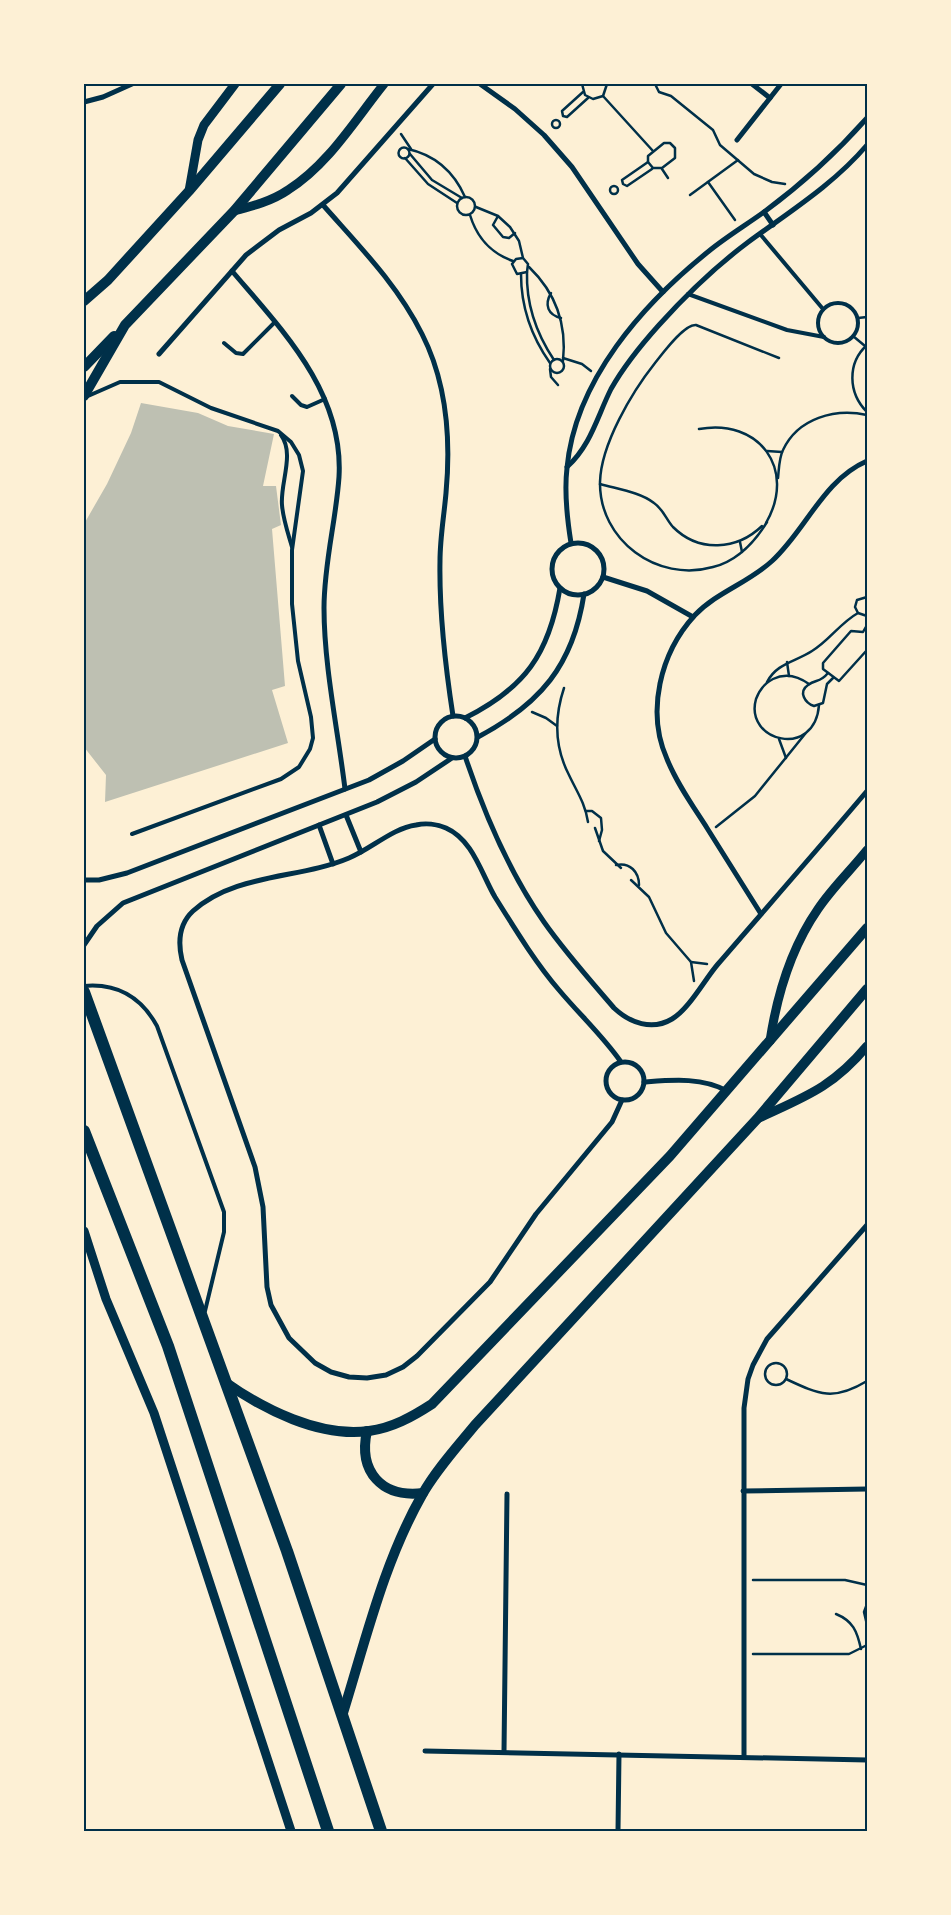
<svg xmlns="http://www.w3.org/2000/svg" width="951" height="1915" font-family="'Open Sans',sans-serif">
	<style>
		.building { fill: #bec0b2 }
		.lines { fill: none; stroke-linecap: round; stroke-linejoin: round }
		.path { stroke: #003049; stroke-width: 2.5 }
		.service { stroke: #003049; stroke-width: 4 }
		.minor { stroke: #003049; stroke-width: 5 }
		.tertiary { stroke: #003049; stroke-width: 9 }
		.secondary { stroke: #003049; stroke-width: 10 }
		.primary { stroke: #003049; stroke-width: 12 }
		.neatline { fill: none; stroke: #003049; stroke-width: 2 }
	</style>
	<rect width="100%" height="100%" fill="#fdf0d5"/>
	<polygon class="building" points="141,403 198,413 228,426 274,434 263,486 276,486 281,525 272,529 285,686 272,690 288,743 105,802 106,775 84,747 84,524 107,484 131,433"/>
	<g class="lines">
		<g class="path">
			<polyline points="84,84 85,84"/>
			<polyline points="582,84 585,95 593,99 603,96 607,84"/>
			<polyline points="655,84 659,92 671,96 713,130 720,145 754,174 772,182 785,184"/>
			<polyline points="583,92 562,111 563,116 567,117 588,98"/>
			<polyline points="603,96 653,151"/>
			<circle cx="556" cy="124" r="4"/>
			<polyline points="401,134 411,149"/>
			<polygon points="664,143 670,143 675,148 675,158 662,168 653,168 648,162 648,156"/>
			<circle cx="404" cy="153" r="5.5"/>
			<path d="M408 149C435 155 454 172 465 197"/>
			<polyline points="410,154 432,180 462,198"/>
			<polyline points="405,158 428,184 457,203"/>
			<polyline points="648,162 622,180 623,184 627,186 652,169"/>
			<polyline points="662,169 668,178"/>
			<polyline points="708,182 735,220"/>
			<circle cx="614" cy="190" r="4"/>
			<polyline points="690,195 738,160"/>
			<circle cx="466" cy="206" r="9"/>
			<polyline points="476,207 498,216 510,227 519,241 523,258 528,264 527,272 517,274 512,264 516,259 523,258"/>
			<path d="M470 215C477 238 490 253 513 261"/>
			<polyline points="498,216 493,225 503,237 509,238 515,233"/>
			<path d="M529 267C556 293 567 324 563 361"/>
			<path d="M527 272C526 305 536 333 554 360"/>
			<path d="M521 274C521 308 531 336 550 363"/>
			<path d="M551 293C544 305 548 315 561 318"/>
			<polyline points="858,318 867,317"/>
			<polyline points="853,336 865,346"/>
			<path d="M867 345C847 363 848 393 867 412"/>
			<polyline points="563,358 582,364 591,371"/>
			<circle cx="557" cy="366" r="7"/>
			<polyline points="550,369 551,377 558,385"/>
			<path d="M699 429C759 418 797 469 766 523"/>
			<polyline points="767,451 782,452"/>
			<path d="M778 478C779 469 779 458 783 450 798 418 835 408 867 415"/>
			<path d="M600 484C617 489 640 492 654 503 663 509 666 519 673 527 699 553 737 550 762 526"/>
			<path d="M767 522C754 543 737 561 713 567 657 583 599 540 600 482 601 444 632 392 655 363 663 353 684 324 696 325L779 358"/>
			<polyline points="740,542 742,552"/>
			<polyline points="867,590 867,596"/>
			<polyline points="867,597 857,600 855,607 858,613 867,616"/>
			<polyline points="867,625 863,632 851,631 823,663 823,669 839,681 867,650"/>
			<polyline points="867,637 867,639"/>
			<polyline points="787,662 789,676"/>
			<path d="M828 673C820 683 816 679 808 685 798 692 805 703 814 706L823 703 827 684 833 678"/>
			<path d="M767 682C777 663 795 662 812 651 829 641 840 623 858 613"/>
			<path d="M809 684C798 676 785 673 773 679 765 683 759 691 756 699 744 742 815 759 819 705"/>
			<path d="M564 688C554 718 555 748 569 775 577 792 585 803 588 822"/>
			<polyline points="532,712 546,718 557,726"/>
			<polyline points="779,739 786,758"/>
			<polyline points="586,811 592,811 601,818 602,830 599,841"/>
			<polyline points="716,827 755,796 805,734"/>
			<polyline points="595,828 603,851 621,868"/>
			<path d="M616 865C630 862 639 872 639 885"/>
			<polyline points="631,880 649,897 666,933 691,962 694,981"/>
			<polyline points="691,962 707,964"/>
			<circle cx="776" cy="1374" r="11"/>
			<path d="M786 1379C820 1395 834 1401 867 1381"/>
			<polyline points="753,1580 845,1580 867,1585"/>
			<polyline points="867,1604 864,1612 867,1625"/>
			<path d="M836 1614C853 1621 857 1631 861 1649"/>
			<polyline points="753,1654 849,1654 867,1645"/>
		</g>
		<g class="service">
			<polyline points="760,234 823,309"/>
			<polyline points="688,294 787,330 824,337"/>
			<circle cx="838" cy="323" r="20"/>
			<polyline points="224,343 236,353 243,354 275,322"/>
			<polyline points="88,396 120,382 159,382 211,408 278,431 291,442 299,455 303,471 292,550 292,604 298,661 311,717 313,738 310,749 299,767 281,779 132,834"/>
			<polyline points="292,396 301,405 307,407 325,399"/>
			<path d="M281 435C295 454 280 483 282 505 283 519 288 533 292 547"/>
			<path d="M84 986C117 983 141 997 157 1026L224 1212V1232L205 1311"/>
		</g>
		<g class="minor">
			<polyline points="480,84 515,109 544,135 572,167 638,264 663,292"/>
			<polyline points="752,84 770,98"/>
			<polyline points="84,102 103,97 132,84"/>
			<polyline points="737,140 781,84"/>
			<path d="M323 205C359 246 397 284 422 334 447 383 451 439 446 493 444 516 440 538 440 561 439 614 445 664 453 716"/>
			<polyline points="764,212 773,225"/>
			<path d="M232 271C282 330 344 392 339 477 336 521 324 563 324 608 324 666 338 731 345 789"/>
			<polyline points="159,354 246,255 279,230 311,213 337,193 433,84"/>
			<path d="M567 467C591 445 597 417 611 389 624 366 641 345 659 325 686 295 715 267 747 243 789 212 833 185 867 145"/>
			<circle cx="578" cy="569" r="26"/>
			<path d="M571 543C567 518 564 493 567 468 575 380 643 304 709 251 726 237 746 225 764 212 802 184 836 153 867 118"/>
			<polyline points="603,577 647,591 693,617"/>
			<circle cx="456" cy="737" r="21"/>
			<path d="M465 718C525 688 549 654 560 588"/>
			<path d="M478 737C540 704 573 666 584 594"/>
			<path d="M465 756C484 813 509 872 544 922 565 952 590 980 614 1008 630 1023 652 1031 672 1019 689 1009 705 979 718 964 768 906 818 849 867 791"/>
			<polyline points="346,815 361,852"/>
			<polyline points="319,825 333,864"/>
			<polyline points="84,880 99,880 127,873 369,780 403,761 435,739"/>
			<path d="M761 914C743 885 725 857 707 828 693 806 677 784 667 759 646 712 660 653 695 615 717 592 748 583 772 561 806 530 823 480 867 461"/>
			<polyline points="84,945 97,926 123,903 377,802 416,782 452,758"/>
			<circle cx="625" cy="1081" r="19"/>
			<path d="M621 1062C603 1036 579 1014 559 990 535 962 515 929 495 897 481 873 473 840 446 828 437 824 425 823 416 825 393 828 371 849 349 858 300 879 235 873 193 911 179 924 178 943 182 960L255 1167 263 1207 267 1287 271 1305 289 1338 315 1363 331 1372 349 1377 367 1378 386 1375 403 1367 417 1356 490 1282 536 1214 612 1122 622 1100"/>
			<path d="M644 1082C672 1080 702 1077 727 1091"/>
			<polyline points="743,1491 867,1489"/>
			<polyline points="425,1751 867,1760"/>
			<polyline points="504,1752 507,1494"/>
			<polyline points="744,1757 744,1408 748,1379 753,1365 767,1339 867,1225"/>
			<polyline points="618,1831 619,1754"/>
		</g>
		<g class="tertiary">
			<polyline points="189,191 198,140 204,125 235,84"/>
			<path d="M234 211C253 206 272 201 288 190 328 165 355 120 384 84"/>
			<path d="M770 1041C777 995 791 948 818 909 832 888 851 870 867 850"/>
			<path d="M757 1119C804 1097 832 1088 867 1046"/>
			<polyline points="84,1231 106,1299 154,1413 291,1831"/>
		</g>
		<g class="secondary">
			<polyline points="84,301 108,280 189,191 280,84"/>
			<polyline points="84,367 114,336"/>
			<polyline points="84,396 125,325 234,211 341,84"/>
			<path d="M225 1382C263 1409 320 1438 369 1431 392 1428 412 1417 432 1404L670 1156 867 928"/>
			<path d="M367 1431C358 1472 382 1498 423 1493"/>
			<path d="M343 1713C366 1639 384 1562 422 1495 436 1470 457 1447 475 1425L757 1119 867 989"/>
		</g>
		<g class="primary">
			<polyline points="84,992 287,1551 381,1831"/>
			<polyline points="84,1131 168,1346 328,1831"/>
		</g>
	</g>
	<rect width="951" height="1915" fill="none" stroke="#fdf0d5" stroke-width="170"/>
	<rect x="85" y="85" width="781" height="1745" class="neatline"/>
</svg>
